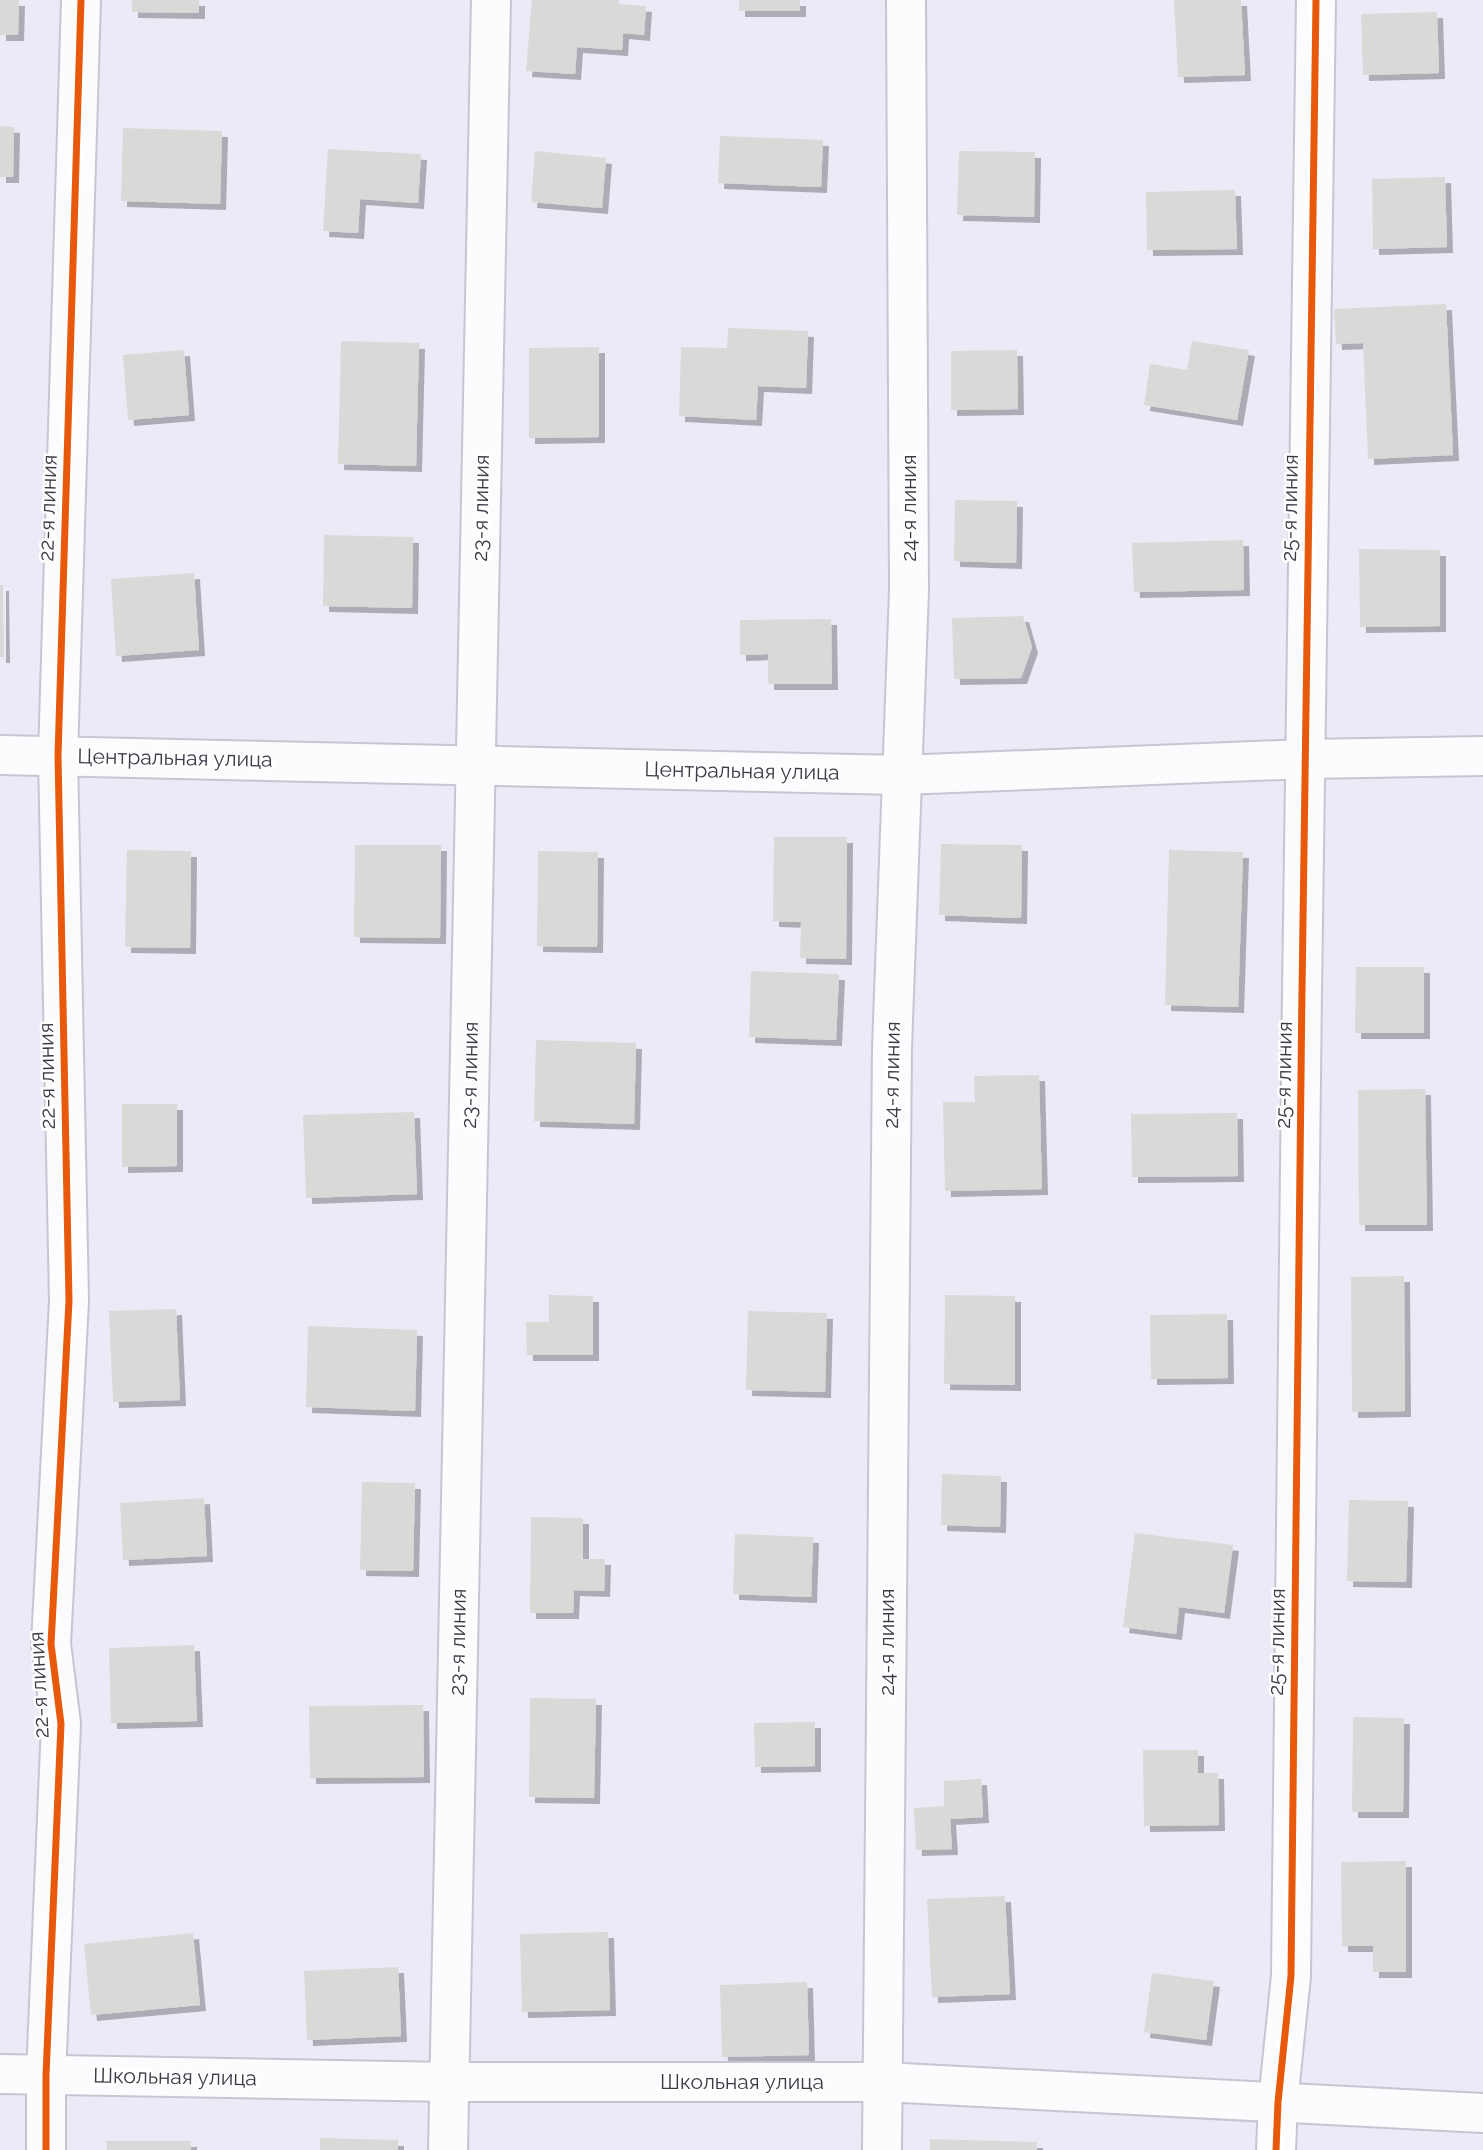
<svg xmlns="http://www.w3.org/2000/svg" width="1483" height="2150" font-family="Raleway,sans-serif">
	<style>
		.building { fill: #dbd9d7; filter: url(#shadow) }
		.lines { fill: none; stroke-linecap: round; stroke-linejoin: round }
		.minor-casing { stroke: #c6c6d2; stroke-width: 42 }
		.minor { stroke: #fcfcfe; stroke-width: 38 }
		.cycleway-casing { stroke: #fff; stroke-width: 11 }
		.cycleway { stroke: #e8590c; stroke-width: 7 }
		.labels { text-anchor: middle; stroke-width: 5; stroke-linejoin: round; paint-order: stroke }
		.street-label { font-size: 21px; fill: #3a3b47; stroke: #fff }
	</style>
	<defs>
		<filter id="shadow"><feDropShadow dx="6" dy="6" stdDeviation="0" flood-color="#0004"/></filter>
	</defs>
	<rect width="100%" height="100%" fill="#eaebf6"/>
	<g class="building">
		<polygon points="0,0 19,0 18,35 0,35"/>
		<polygon points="132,0 199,0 199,13 132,12"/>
		<polygon points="532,0 619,0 618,4 646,6 644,35 623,33 622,50 577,47 575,74 526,71"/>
		<rect x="739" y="0" width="61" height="11"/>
		<polygon points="1174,0 1241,0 1245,75 1178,77"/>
		<polygon points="1437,12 1439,73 1363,75 1361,14"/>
		<polygon points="0,126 14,127 13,177 0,177"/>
		<polygon points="123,128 222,131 220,204 121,201"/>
		<polygon points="720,136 823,140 821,187 718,183"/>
		<polygon points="328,149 421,154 418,203 360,199 358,233 323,231"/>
		<polygon points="535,151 606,158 602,208 531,202"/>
		<polygon points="959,151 1035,152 1034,217 957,215"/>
		<polygon points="1445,177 1447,247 1373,249 1372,179"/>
		<polygon points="1235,190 1237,249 1147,250 1146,192"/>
		<polygon points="1446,304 1453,455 1368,459 1363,343 1336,344 1334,309"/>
		<polygon points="728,328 808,331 806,388 758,386 756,420 679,416 681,347 727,348"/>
		<polygon points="341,341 419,343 416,466 338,464"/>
		<polygon points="1192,341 1249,350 1237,420 1144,405 1150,364 1187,370"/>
		<polygon points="599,347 599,437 529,438 529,348"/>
		<polygon points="184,350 189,415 128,420 123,355"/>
		<polygon points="1017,350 1018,409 951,410 951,351"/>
		<polygon points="955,500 1017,501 1016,563 954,561"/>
		<polygon points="324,535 413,537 412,608 323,606"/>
		<polygon points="1243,540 1244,590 1134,592 1132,543"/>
		<polygon points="1359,549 1440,550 1440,626 1360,627"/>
		<polygon points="194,573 199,650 116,656 111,579"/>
		<polygon points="0,585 3,585 4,657 0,657"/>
		<polygon points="1023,616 1032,647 1021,678 954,679 952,618"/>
		<polygon points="831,619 832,684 768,684 768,654 740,655 740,620"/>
		<polygon points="774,837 847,837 846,959 800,958 801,922 773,921"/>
		<polygon points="941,844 1022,845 1021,918 939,915"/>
		<polygon points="355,845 441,845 440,938 354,937"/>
		<polygon points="127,850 191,851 190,948 125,947"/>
		<polygon points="1169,850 1243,852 1238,1007 1165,1005"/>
		<polygon points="538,851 598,852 597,947 537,946"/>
		<polygon points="1356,967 1424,967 1424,1033 1355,1033"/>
		<polygon points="751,971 839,974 836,1040 749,1037"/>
		<polygon points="536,1040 636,1043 634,1124 534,1121"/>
		<polygon points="1039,1075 1042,1189 945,1191 943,1102 975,1102 974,1076"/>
		<polygon points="1425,1089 1427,1225 1359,1225 1358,1090"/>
		<polygon points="122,1104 177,1104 177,1166 122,1167"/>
		<polygon points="414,1112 417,1194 306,1198 303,1115"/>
		<polygon points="1237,1113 1238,1176 1132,1177 1131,1114"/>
		<polygon points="1404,1276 1405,1411 1352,1412 1351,1277"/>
		<polygon points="549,1295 593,1296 593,1355 527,1355 526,1322 549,1322"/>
		<polygon points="945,1295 1015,1296 1015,1385 944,1384"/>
		<polygon points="176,1309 180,1400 113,1402 109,1311"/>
		<polygon points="748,1311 827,1313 825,1392 746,1390"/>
		<polygon points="1227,1314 1228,1378 1151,1379 1150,1315"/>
		<polygon points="308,1326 417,1330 415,1411 306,1407"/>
		<polygon points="942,1474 1001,1476 1000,1527 941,1525"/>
		<polygon points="362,1482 415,1483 413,1571 360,1570"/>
		<polygon points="204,1498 207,1556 123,1560 120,1503"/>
		<polygon points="1349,1500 1408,1501 1406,1582 1347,1581"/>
		<polygon points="531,1517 583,1518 583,1559 605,1559 604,1591 574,1590 573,1613 530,1613"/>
		<polygon points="1135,1533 1233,1545 1224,1613 1179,1607 1176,1634 1123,1627"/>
		<polygon points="735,1534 813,1537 811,1597 733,1594"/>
		<polygon points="194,1645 197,1721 111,1723 109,1648"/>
		<polygon points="530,1698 596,1699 594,1798 529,1797"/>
		<polygon points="423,1705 424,1777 310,1778 309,1706"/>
		<polygon points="1353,1717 1404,1718 1403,1812 1352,1812"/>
		<polygon points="815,1722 815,1766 755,1767 754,1723"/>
		<polygon points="1143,1750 1198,1750 1198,1773 1218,1773 1219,1825 1144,1826"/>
		<polygon points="981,1779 983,1817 950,1819 952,1849 916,1850 914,1808 944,1806 944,1781"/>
		<polygon points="1406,1861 1406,1972 1373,1972 1373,1946 1342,1946 1341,1862"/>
		<polygon points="1005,1896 1010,1994 932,1997 927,1899"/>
		<polygon points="608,1932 610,2010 522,2012 520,1934"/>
		<polygon points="193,1933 200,2005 91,2015 84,1944"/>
		<polygon points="398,1967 401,2036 307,2040 304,1971"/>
		<polygon points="1152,1973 1214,1981 1206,2040 1144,2032"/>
		<polygon points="807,1982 809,2055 722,2057 720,1985"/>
		<polygon points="320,2138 398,2140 398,2150 320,2150"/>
		<polygon points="930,2139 1037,2142 1037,2150 930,2150"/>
		<polygon points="106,2141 191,2141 191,2150 107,2150"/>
	</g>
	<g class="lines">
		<defs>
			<g id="minor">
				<polyline points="0,755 901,775 1306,759 1483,756"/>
				<polyline points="0,2074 450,2082 883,2082 1483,2113"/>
				<polyline points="46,2150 46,2075 61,1724 51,1644 69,1301 58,756 81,0"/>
				<polyline points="448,2150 491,0"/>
				<polyline points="882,2150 892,1048 909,591 906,0"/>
				<path d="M1276 2150 1278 2102 1291 1976C1299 1317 1304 659 1316 0"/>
			</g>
		</defs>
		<use href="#minor" class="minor-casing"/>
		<use href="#minor" class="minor"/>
		<defs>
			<g id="cycleway">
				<polyline points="46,2150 46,2075 61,1724 51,1644 69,1301 58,756 81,0"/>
				<path d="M1276 2150 1278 2102 1291 1976C1299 1317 1304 659 1316 0"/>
			</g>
		</defs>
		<use href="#cycleway" class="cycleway-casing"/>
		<use href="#cycleway" class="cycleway"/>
	</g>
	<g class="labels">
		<g class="street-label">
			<text transform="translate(48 508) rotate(-88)" y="7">22-я линия</text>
			<text transform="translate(481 508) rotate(-89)" y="7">23-я линия</text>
			<text transform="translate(909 508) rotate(-90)" y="7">24-я линия</text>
			<text transform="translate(1290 508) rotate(-89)" y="7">25-я линия</text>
			<text transform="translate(175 758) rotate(1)" y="7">Центральная улица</text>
			<text transform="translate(742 771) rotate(1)" y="7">Центральная улица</text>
			<text transform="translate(470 1075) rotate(-89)" y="7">23-я линия</text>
			<text transform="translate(892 1075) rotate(-89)" y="7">24-я линия</text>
			<text transform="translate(1284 1075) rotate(-89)" y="7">25-я линия</text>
			<text transform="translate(47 1076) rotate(-91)" y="7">22-я линия</text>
			<text transform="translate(458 1642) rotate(-89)" y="7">23-я линия</text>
			<text transform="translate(887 1642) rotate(-90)" y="7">24-я линия</text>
			<text transform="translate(1277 1642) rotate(-89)" y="7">25-я линия</text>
			<text transform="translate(39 1685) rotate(-93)" y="7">22-я линия</text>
			<text transform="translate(175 2077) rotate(1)" y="7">Школьная улица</text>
			<text x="742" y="2089">Школьная улица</text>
		</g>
	</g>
</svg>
